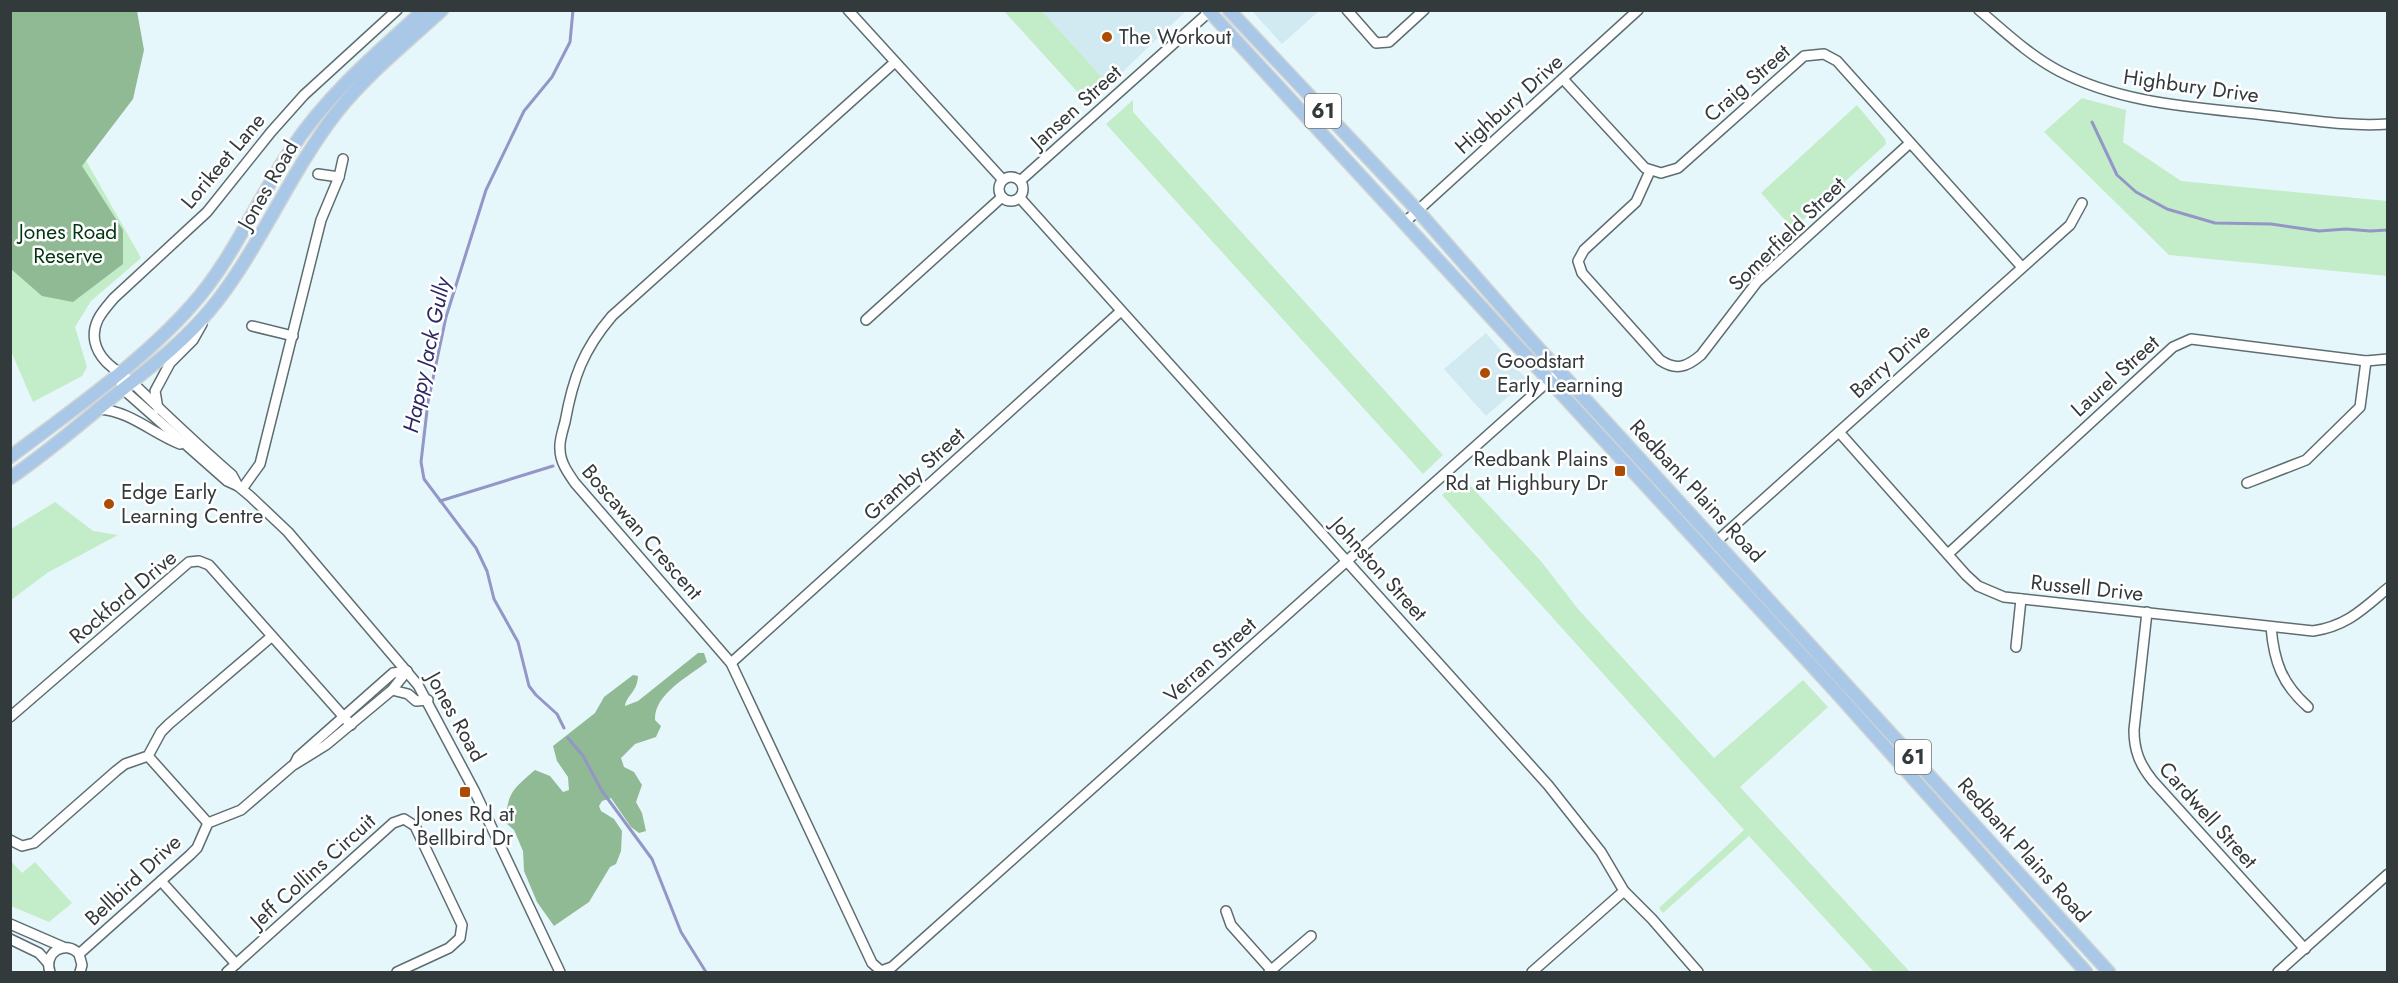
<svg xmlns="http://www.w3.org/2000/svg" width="2398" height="983" font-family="Jost,sans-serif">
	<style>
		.built { fill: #d1eaf1 }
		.green { fill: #c3ecc8 }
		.forest { fill: #8fba94 }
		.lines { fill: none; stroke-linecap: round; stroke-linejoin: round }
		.stream { stroke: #9396c6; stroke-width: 3 }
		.minor-casing { stroke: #5e6d70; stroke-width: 12 }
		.major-casing { stroke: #d2d4d4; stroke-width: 15 }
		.minor { stroke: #fff; stroke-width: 9 }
		.major { stroke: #a9c8e7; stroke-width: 12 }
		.poi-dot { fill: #ac4c02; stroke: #fff; stroke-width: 2 }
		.labels { text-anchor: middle; stroke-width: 5; stroke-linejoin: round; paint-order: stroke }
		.shield { fill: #fff; stroke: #707576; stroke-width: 1.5 }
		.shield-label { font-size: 20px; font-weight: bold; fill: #333a3c }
		.poi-label { font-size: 21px; fill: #333a3c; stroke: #fff; text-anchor: start }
		.street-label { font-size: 21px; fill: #333a3c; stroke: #fff }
		.park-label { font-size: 21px; fill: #023512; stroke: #fff }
		.water-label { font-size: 22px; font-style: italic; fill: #2c2863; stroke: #fff }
	</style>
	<rect width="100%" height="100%" fill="#e6f7fc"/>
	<g class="built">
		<polygon points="1042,11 1186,10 1186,11 1109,85"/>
		<polygon points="1252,11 1251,11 1319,11 1282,44"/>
		<polygon points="1486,333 1527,380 1486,416 1444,369"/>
	</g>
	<g class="green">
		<polygon points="10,11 84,157 141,258 91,301 75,327 87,367 82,376 33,402 11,351"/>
		<polygon points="1004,11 1042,11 1109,85 1082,108 1082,97"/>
		<polygon points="2082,98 2126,110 2123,142 2181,181 2387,201 2387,276 2169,255 2044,132"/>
		<polygon points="1133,100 1133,112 1443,455 1423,474 1106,124"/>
		<polygon points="1857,105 1885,139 1886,144 1793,229 1761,193"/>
		<polygon points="1462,477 1540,560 1578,609 1714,758 1803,680 1828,707 1740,787 1910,972 1874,972 1749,836 1663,913 1659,908 1744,830 1442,495"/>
		<polygon points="55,502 93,531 118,535 47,573 11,600 11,529"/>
		<polygon points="10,860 22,873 35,862 72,903 49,922 11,906"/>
	</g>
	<g class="forest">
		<polygon points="11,10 137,11 144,50 133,99 82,166 123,230 123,264 73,302 42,296 11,269"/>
		<path d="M698 653H704L707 662C688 677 654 694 655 720L661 726 656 737 635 744 621 758 624 767 634 772 642 785 636 802 642 813 646 831 639 833 631 827 611 798 602 801 599 806 601 811 614 819 622 831 621 851 616 864 610 867 589 902 554 926 537 902 524 871 523 851 514 830 506 823C507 793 512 790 535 770L550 776 563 792 569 790 568 777 557 761 553 746 595 713 604 697 633 675 638 676C637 693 627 694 625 706L638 701Z"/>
	</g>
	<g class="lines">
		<g class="stream">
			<polyline points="2092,122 2117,175 2136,192 2167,209 2215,223 2271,224 2319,231 2346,229 2370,231 2388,230"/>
			<polyline points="440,501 553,466"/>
			<polyline points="564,728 557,714 536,695 529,686 518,642 494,599 487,571 476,548 424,479 421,462 428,402 446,317 486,190 524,111 552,77 570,42 573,10"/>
			<polyline points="568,738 583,756 602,791 652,859 681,932 706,972"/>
		</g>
		<defs>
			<g id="minor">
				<polyline points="848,10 1003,180"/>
				<polyline points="1347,10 1376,43 1389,42 1424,10"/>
				<path d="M1979 10C2004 31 2030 56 2059 71 2122 104 2194 107 2264 115 2304 119 2347 127 2388 124"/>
				<path d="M895 62 612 316C583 350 573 378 565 422 563 430 559 441 560 449 560 462 568 473 575 483L731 663 872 963 881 971 892 967 1553 377"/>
				<polyline points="1563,79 1645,168 1661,173 1678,168 1804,56 1824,54 1837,61 2021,266"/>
				<path d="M1650 171 1636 202 1584 250 1578 261 1582 273 1660 360C1676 371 1687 367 1701 355L1757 282 1910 143"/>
				<polyline points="318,174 339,177"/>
				<circle cx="1011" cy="189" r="12"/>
				<polyline points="1020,181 1209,12"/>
				<polyline points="1020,198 1548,785 1601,852 1624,891 1652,919 1698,972"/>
				<polyline points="1404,223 1638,10"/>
				<polyline points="866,320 1002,197"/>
				<polyline points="252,326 293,336"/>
				<polyline points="117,373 124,390 227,481 238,486 250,496 288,532 418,685 474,790 560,972"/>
				<path d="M99 409C130 411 152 433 180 444"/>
				<polyline points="158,409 155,391 170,363 193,340 202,324"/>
				<path d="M1839 432 1966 575 1978 586 2004 597 2313 631C2347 626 2363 609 2388 588"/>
				<polyline points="2247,483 2306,460 2360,407 2366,361"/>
				<path d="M238 486 232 475C199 446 167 416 135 385 121 372 100 364 95 342 91 323 103 311 114 298L207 212 271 132 304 95 397 10"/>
				<polyline points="242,489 260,464 321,220 339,177 343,159"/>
				<polyline points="1717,541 2070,225 2082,203"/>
				<polyline points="1948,554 2173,347 2191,339 2366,361 2388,359"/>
				<path d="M2147 612 2134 730C2134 751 2140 765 2153 781L2305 949"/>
				<path d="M2271 627C2274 662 2282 684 2308 707"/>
				<polyline points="2016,647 2021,599"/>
				<polyline points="731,663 1121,311"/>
				<polyline points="392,690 408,694 416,701 428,700"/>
				<polyline points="10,717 189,562 199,561 209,565 351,725"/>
				<polyline points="148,756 208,823"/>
				<polyline points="295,763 298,757 393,673 407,671"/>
				<polyline points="10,840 22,846 34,843 116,771 125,764 148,756 161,732 169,724 271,637"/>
				<polyline points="161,881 236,964"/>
				<polyline points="1226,911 1231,925 1273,972"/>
				<polyline points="10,924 63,947"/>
				<polyline points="10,939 39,953 48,963"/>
				<polyline points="79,954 190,855 197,848 208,823 241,810 292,766 326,745 392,690 407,671"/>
				<path d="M50 972C43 953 65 939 79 954L82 965 80 972"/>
				<polyline points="227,972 393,823 404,819 415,826 462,925 460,938 449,948 397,972"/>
				<polyline points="1269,972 1311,936"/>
				<polyline points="1532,972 1624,891"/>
				<polyline points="2278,972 2388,874"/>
			</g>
			<g id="major">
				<polyline points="1208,10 1836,692 2086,972"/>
				<polyline points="1229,10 1418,211 1531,340 2109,972"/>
				<path d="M10 457C70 412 143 361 192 305 234 258 257 199 292 148 328 94 377 53 424 10"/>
				<path d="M10 478C47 453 80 424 114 396 151 367 189 338 218 300 263 241 291 171 337 112 367 74 406 43 442 10"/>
			</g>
		</defs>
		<use href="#minor" class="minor-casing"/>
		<use href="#major" class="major-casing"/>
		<use href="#minor" class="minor"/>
		<use href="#major" class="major"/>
	</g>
	<g class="poi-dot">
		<circle cx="1107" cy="37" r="6"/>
		<circle cx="1485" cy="373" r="6"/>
		<rect x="1614" y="465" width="12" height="12" rx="3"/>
		<circle cx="109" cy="504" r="6"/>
		<rect x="459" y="786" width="12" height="12" rx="3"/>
	</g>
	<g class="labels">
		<g class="shield">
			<rect x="1305" y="94" width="36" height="34" rx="4.5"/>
			<rect x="1895" y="740" width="36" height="34" rx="4.5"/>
		</g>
		<g class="shield-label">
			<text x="1323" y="118">61</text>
			<text x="1913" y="764">61</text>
		</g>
		<g class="poi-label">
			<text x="1119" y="44">The Workout</text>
			<text x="1497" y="368">Goodstart<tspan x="1497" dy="24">Early Learning</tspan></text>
			<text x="1608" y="466" text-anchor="end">Redbank Plains<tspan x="1608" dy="24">Rd at Highbury Dr</tspan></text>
			<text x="121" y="499">Edge Early<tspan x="121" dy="24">Learning Centre</tspan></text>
			<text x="465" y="821" text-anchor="middle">Jones Rd at<tspan x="465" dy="24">Bellbird Dr</tspan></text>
		</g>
		<g class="street-label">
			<text transform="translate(1747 83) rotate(-41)" y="7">Craig Street</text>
			<text transform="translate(2191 86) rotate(8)" y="7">Highbury Drive</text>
			<text transform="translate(1509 104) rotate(-42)" y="7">Highbury Drive</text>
			<text transform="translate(1076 107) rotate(-42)" y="7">Jansen Street</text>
			<text transform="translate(223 161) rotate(-50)" y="7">Lorikeet Lane</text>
			<text transform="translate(268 185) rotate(-60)" y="7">Jones Road</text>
			<text transform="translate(1787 234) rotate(-44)" y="7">Somerfield Street</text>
			<text transform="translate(1890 361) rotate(-42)" y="7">Barry Drive</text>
			<text transform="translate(2115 376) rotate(-42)" y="7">Laurel Street</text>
			<text transform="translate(914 474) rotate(-42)" y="7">Gramby Street</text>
			<text transform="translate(1697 491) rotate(47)" y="7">Redbank Plains Road</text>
			<text transform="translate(642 532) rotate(49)" y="7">Boscawan Crescent</text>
			<text transform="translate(1379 569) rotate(48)" y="7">Johnston Street</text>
			<text transform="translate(2087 588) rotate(6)" y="7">Russell Drive</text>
			<text transform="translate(123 597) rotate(-40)" y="7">Rockford Drive</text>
			<text transform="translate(1210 660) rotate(-42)" y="7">Verran Street</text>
			<text transform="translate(456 717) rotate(61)" y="7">Jones Road</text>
			<text transform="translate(2208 815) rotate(48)" y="7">Cardwell Street</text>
			<text transform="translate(2024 850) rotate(48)" y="7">Redbank Plains Road</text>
			<text transform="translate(313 871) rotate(-42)" y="7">Jeff Collins Circuit</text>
			<text transform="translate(133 880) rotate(-43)" y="7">Bellbird Drive</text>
		</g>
		<g class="park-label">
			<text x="68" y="239">Jones Road<tspan x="68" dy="24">Reserve</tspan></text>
		</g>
		<g class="water-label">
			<text transform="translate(426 355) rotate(-78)" y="8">Happy Jack Gully</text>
		</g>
	</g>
	<rect width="2398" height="983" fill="none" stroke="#333a3c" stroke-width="24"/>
</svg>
